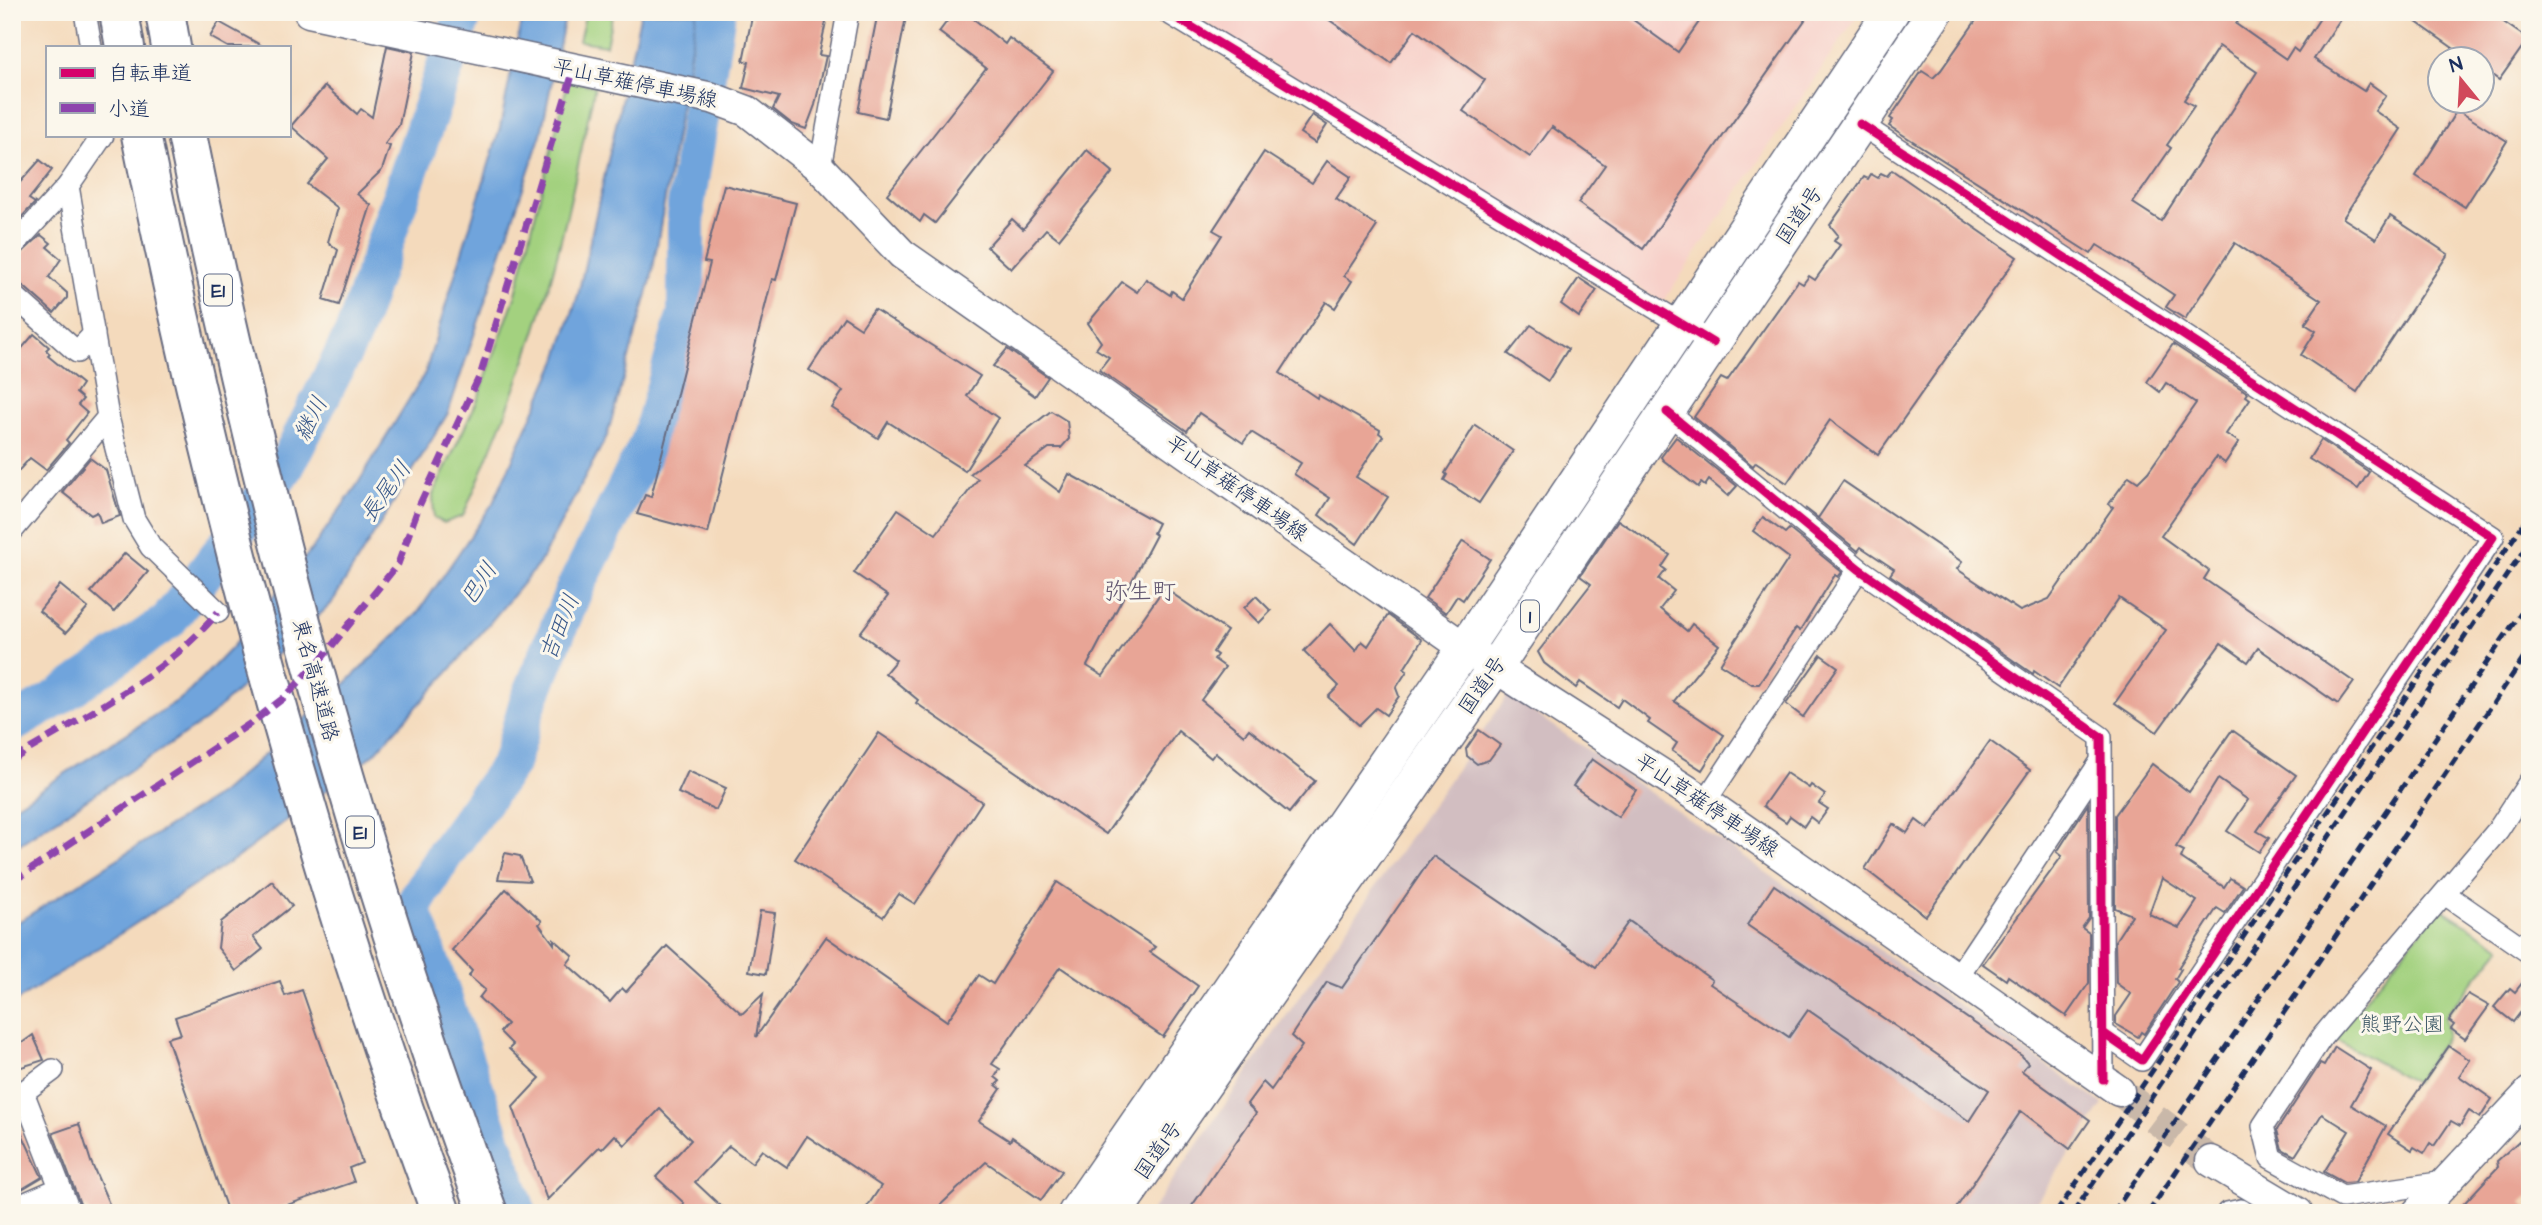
<svg xmlns="http://www.w3.org/2000/svg" width="2542" height="1225" font-family="'Architects Daughter','Klee One',sans-serif">
	<style>
		.built { fill: #f7d0c9 }
		.industrial { fill: #d2bec1 }
		.green { fill: #a3d17f; stroke: #5f806e; stroke-width: 2 }
		.water { fill: #6fa4dc; stroke: #456a9d; stroke-width: 2 }
		.lines { fill: none; stroke-linecap: round; stroke-linejoin: round }
		.river { stroke: #6fa4dc; stroke-width: 38 }
		.building { fill: #e8a596; fill-rule: evenodd }
		.secondary-tunnel { stroke: #c9b8a9; stroke-width: 30; stroke-dasharray: 30 15; stroke-linecap: butt }
		.minor-casing { stroke: #676b7f; stroke-width: 24 }
		.secondary-casing { stroke: #676b7f; stroke-width: 33 }
		.trunk-casing { stroke: #676b7f; stroke-width: 38 }
		.motorway-casing { stroke: #676b7f; stroke-width: 42 }
		.minor { stroke: #fff; stroke-width: 21 }
		.secondary { stroke: #fff; stroke-width: 30 }
		.trunk { stroke: #fff; stroke-width: 35 }
		.motorway { stroke: #fff; stroke-width: 38 }
		.rail { stroke: #1b2f5e; stroke-width: 5; stroke-dasharray: 10 5; stroke-linecap: butt }
		.quiet { stroke: #8e44ad; stroke-width: 7; stroke-dasharray: 14 7; stroke-linecap: butt }
		.cycleway-casing { stroke: #fbf7ec; stroke-width: 13 }
		.cycleway { stroke: #d6006c; stroke-width: 9 }
		.labels { text-anchor: middle; stroke-width: 6; stroke-linejoin: round; paint-order: stroke }
		.shield { fill: #fbf7ec; stroke: #5e6b89; stroke-width: 2 }
		.shield-label { font-size: 19px; font-weight: bold; fill: #1b2f5e }
		.street-label { font-size: 21px; fill: #1b2f5e; stroke: #fbf7ec }
		.park-label { font-size: 21px; fill: #3d5866; stroke: #fbf7ec }
		.water-label { font-size: 23px; font-style: italic; fill: #38588a; stroke: #fbf7ec }
		.quarter-label { font-size: 24px; fill: #635872; stroke: #fbf7ec }
	</style>
	<rect width="100%" height="100%" fill="#fbf7ec"/>
	<filter id="ink" filterUnits="userSpaceOnUse"><feTurbulence type="fractalNoise" baseFrequency=".0143" numOctaves="2"/><feDisplacementMap in="SourceGraphic" scale="14" xChannelSelector="R" yChannelSelector="G"/><feConvolveMatrix kernelMatrix="1 2 1 2 8 2 1 2 1" color-interpolation-filters="sRGB"/></filter>
	<filter id="wash" filterUnits="userSpaceOnUse"><feTurbulence type="fractalNoise" baseFrequency=".00686" numOctaves="4" result="noise"/><feDisplacementMap in="SourceGraphic" scale="28" xChannelSelector="R" yChannelSelector="G"/><feGaussianBlur stdDeviation="1.57" result="paint"/><feColorMatrix in="noise" values="0 0 0 0 0 0 0 0 0 0 0 0 0 0 0 0 0 1.4 0 .05"/><feComposite in="paint" operator="in"/></filter>
	<g filter="url(#wash)">
		<rect width="100%" height="100%" fill="#f4dabc"/>
		<polygon class="built" points="1188,12 1860,12 1663,302"/>
		<polygon class="industrial" points="1508,695 2103,1104 2029,1213 1150,1213"/>
		<g class="green">
			<polygon points="586,12 613,12 606,45 579,41"/>
			<path d="M568 81 595 86C581 149 569 213 552 275 530 358 497 437 463 516L444 523 434 518 433 495 478 399 516 294Z"/>
			<polygon points="2440,908 2502,947 2445,1016 2447,1035 2415,1083 2333,1038"/>
		</g>
		<g class="water">
			<polygon points="523,12 566,12 541,134 448,413 331,604 206,720 12,849 12,808 186,695 232,647 312,549 357,485 425,373 500,128"/>
			<polygon points="641,12 697,12 651,280 607,436 539,564 452,668 374,754 238,857 12,1004 12,926 221,793 346,683 417,614 493,503 556,363 578,295"/>
		</g>
		<g class="lines">
			<g class="river">
				<polyline points="12,724 57,698 168,621 285,468 354,332 464,12"/>
				<polyline points="518,1213 412,908 444,855 510,764 527,705 574,590 650,440 686,313 686,205 717,12"/>
			</g>
		</g>
		<g id="blocks">
			<g class="building">
				<polygon points="753,12 828,12 819,55 826,56 815,105 806,129 792,124 773,109 779,97 743,88 749,62 743,61"/>
				<polygon points="878,12 907,12 886,118 858,112"/>
				<polygon points="954,12 965,12 1005,44 1009,38 1053,71 935,223 924,215 920,222 887,194 986,68 939,32"/>
				<polygon points="1318,12 1622,12 1678,52 1706,12 1794,12 1805,20 1643,249 1578,203 1605,165 1552,127 1530,157 1463,111 1485,80 1415,30 1391,63"/>
				<path d="M1982 12H2245L2236 24 2286 59 2293 48 2298 52 2324 12H2345L2314 59 2364 91 2369 83 2386 95 2375 111 2401 129 2343 218 2376 239 2390 216 2448 254 2357 392 2301 355 2316 331 2305 324 2321 300 2235 243 2185 319 2166 307 2174 295 2126 263 2097 245 2091 254 1889 126 1893 120 1890 118 1922 71 1933 78 1941 70ZM2219 46 2257 72 2161 221 2133 203 2171 148 2167 145 2194 106 2184 100Z"/>
				<polygon points="2402,12 2489,12 2528,39 2499,80 2482,68 2482,60 2470,60"/>
				<polygon points="219,22 264,47 228,47 210,37"/>
				<polygon points="387,46 414,52 399,125 385,144 390,146 382,170 357,194 371,205 339,305 323,300 338,250 328,242 338,208 307,184 328,159 291,126 325,86 357,114 361,109 372,117"/>
				<polygon points="2457,110 2507,141 2465,207 2416,176"/>
				<polygon points="1312,115 1327,125 1315,143 1300,133"/>
				<polygon points="1087,150 1113,172 1059,239 1046,229 1011,269 987,247 1012,219 1023,229"/>
				<polygon points="1264,152 1312,183 1327,161 1351,177 1336,199 1377,226 1344,276 1352,281 1335,308 1326,302 1280,373 1317,398 1318,395 1380,430 1379,433 1383,436 1356,477 1388,497 1357,544 1319,515 1330,498 1294,474 1301,463 1251,432 1243,443 1199,413 1187,431 1099,370 1109,357 1096,349 1101,342 1088,323 1122,282 1137,292 1146,279 1170,295 1172,291 1182,298 1222,235 1213,230"/>
				<polygon points="40,160 52,170 29,199 35,203 12,227 12,184 16,187"/>
				<polygon points="1892,170 2017,257 1878,455 1830,420 1787,483 1756,462 1753,466 1694,417 1721,378 1727,381 1798,281 1803,284 1809,276 1815,280 1828,262 1840,245 1834,241 1838,235 1830,225 1864,177 1868,179 1871,174 1878,178 1881,173 1887,176"/>
				<polygon points="724,185 796,203 776,280 772,279 708,533 637,514 645,495 651,497 710,263 704,262"/>
				<polygon points="41,235 51,243 47,247 61,259 49,277 67,293 67,298 54,313 21,284 12,281 12,262"/>
				<polygon points="1579,278 1597,290 1579,317 1561,304"/>
				<polygon points="874,309 980,376 967,396 998,418 965,471 888,422 878,438 832,408 843,391 809,370 844,317 861,328"/>
				<polygon points="1531,325 1568,349 1548,381 1508,354"/>
				<polygon points="34,334 49,347 46,350 50,354 48,356 82,384 76,393 83,399 78,405 87,413 66,440 69,443 46,470 30,458 12,478 12,360"/>
				<polygon points="2173,344 2248,393 2246,396 2250,399 2226,434 2239,442 2225,463 2216,457 2161,536 2209,571 2204,579 2354,682 2338,704 2258,648 2248,662 2221,643 2157,732 2115,703 2166,630 2119,598 2058,688 2034,671 2033,674 1890,575 1894,569 1861,547 1858,551 1805,508 1818,518 1843,481 1962,562 1957,569 2020,611 2049,599 2113,507 2109,504 2129,476 2138,482 2148,472 2196,403 2166,383 2160,392 2147,382"/>
				<polygon points="1007,349 1048,377 1035,396 993,366"/>
				<polygon points="1051,411 1067,421 1069,439 1061,448 1049,448 1025,466 1060,492 1069,474 1158,523 1153,533 1156,535 1087,666 1103,676 1164,588 1227,631 1213,652 1217,655 1214,659 1225,667 1201,700 1244,735 1249,729 1315,781 1289,813 1215,753 1211,758 1178,731 1106,834 916,703 918,700 885,673 896,660 860,633 888,596 854,573 898,509 936,534 978,479 970,474"/>
				<polygon points="1475,425 1513,451 1479,503 1444,480 1447,475 1445,473"/>
				<polygon points="1676,437 1737,486 1728,496 1709,480 1705,486 1701,483 1698,487 1663,460 1661,457"/>
				<polygon points="2321,440 2369,472 2358,489 2309,459"/>
				<polygon points="90,458 106,470 120,516 101,523 97,512 91,515 62,492"/>
				<polygon points="1763,517 1785,533 1789,529 1842,572 1838,577 1835,575 1800,631 1796,628 1759,684 1752,684 1720,664 1789,558 1753,531"/>
				<polygon points="1618,520 1670,555 1662,567 1666,570 1659,579 1674,591 1660,609 1687,631 1692,624 1719,645 1674,701 1724,735 1702,770 1672,751 1677,743 1648,723 1650,720 1622,699 1617,707 1580,682 1576,688 1544,663 1538,652 1591,584 1580,576"/>
				<polygon points="1463,541 1490,559 1463,600 1457,596 1446,613 1425,598"/>
				<polygon points="125,553 148,572 114,612 91,592"/>
				<polygon points="60,585 88,608 66,633 39,611"/>
				<polygon points="1256,596 1271,611 1259,623 1244,608"/>
				<polygon points="1388,615 1422,640 1404,669 1407,671 1396,688 1399,696 1386,715 1376,708 1359,725 1328,697 1339,686 1304,651 1330,624 1356,651 1362,641 1368,646"/>
				<polygon points="1821,655 1838,667 1803,717 1786,704"/>
				<polygon points="1479,730 1500,745 1489,760 1477,764 1467,756 1466,749"/>
				<path d="M2232 730 2296 775 2257 831 2269 838 2259 852 2227 831 2248 800 2218 779 2176 847 2184 851 2181 858 2224 887 2230 878 2243 886 2225 913 2217 908 2178 968 2181 969 2175 979 2178 982 2144 1034 2141 1032 2138 1037 2116 1024V1016L2131 994 2116 983 2115 941 2132 915 2115 908V815L2152 764 2189 792ZM2162 878 2197 901 2179 928 2149 914Z"/>
				<polygon points="879,733 982,802 915,904 899,894 883,917 795,859"/>
				<polygon points="1990,741 2030,770 1926,916 1865,869 1893,824 1907,833 1916,820 1928,829"/>
				<polygon points="1592,759 1636,790 1618,817 1573,786"/>
				<polygon points="688,771 726,788 716,810 678,793"/>
				<polygon points="1786,773 1809,788 1811,785 1825,795 1819,803 1828,809 1818,823 1810,817 1804,826 1790,816 1786,822 1763,806"/>
				<polygon points="2088,804 2089,918 2082,928 2089,933 2089,983 2066,1016 2008,976 2006,980 1983,964 2062,856 2057,852"/>
				<polygon points="505,853 520,856 530,881 498,879"/>
				<polygon points="1433,856 1596,967 1629,921 1712,980 1710,984 1789,1037 1808,1010 1969,1121 1989,1090 1747,925 1774,885 2022,1056 2028,1063 2022,1071 2090,1120 2070,1149 2021,1111 1953,1213 1187,1213 1256,1113 1247,1104 1263,1082 1271,1090 1302,1046 1291,1036 1327,982 1342,988"/>
				<polygon points="272,881 292,906 253,937 263,949 236,971 218,948 221,922"/>
				<polygon points="1057,882 1155,947 1150,952 1198,986 1163,1037 1060,967 992,1064 1000,1069 995,1077 1000,1081 996,1085 1001,1089 979,1121 1010,1141 1012,1137 1062,1171 1041,1200 986,1162 932,1213 863,1213 881,1186 807,1136 787,1167 762,1150 752,1163 729,1146 695,1182 728,1213 675,1213 684,1203 656,1177 691,1140 660,1109 625,1145 615,1135 602,1149 599,1147 547,1200 513,1107 540,1078 509,1049 513,1045 500,1032 507,1024 479,998 485,990 469,976 472,971 452,950 506,889 542,921 539,924 554,944 554,939 573,956 567,964 610,1002 622,988 626,992 667,946 742,1014 763,994 756,1037 826,937 947,1021 979,975 993,984"/>
				<polygon points="760,911 775,913 766,974 749,971"/>
				<polygon points="2530,973 2530,1000 2513,1022 2494,1007 2510,988 2515,992"/>
				<polygon points="280,981 285,996 302,990 362,1163 349,1168 354,1182 264,1213 228,1213 167,1038 181,1034 175,1017"/>
				<polygon points="2468,994 2489,1006 2465,1039 2451,1029 2454,1025 2449,1021"/>
				<polygon points="33,1035 44,1060 12,1070 12,1050"/>
				<polygon points="2449,1046 2470,1060 2459,1076 2492,1099 2480,1118 2469,1111 2460,1126 2451,1121 2434,1146 2430,1143 2424,1153 2414,1147 2412,1150 2388,1134"/>
				<polygon points="2335,1047 2371,1070 2351,1105 2386,1126 2355,1182 2344,1183 2324,1172 2349,1131 2322,1114 2295,1156 2282,1149 2277,1130 2320,1064 2324,1066"/>
				<polygon points="12,1112 42,1177 12,1195"/>
				<polygon points="79,1124 91,1162 113,1213 89,1213 87,1207 82,1209 53,1133"/>
				<polygon points="2519,1141 2530,1153 2530,1195 2522,1202 2530,1213 2455,1213 2498,1167 2497,1161"/>
			</g>
		</g>
	</g>
	<g filter="url(#ink)">
		<use href="#blocks" fill-opacity="0" stroke="#676b7f" stroke-width="2"/>
		<g class="lines">
			<polyline class="secondary-tunnel" points="2119,1091 2211,1161"/>
			<defs>
				<g id="minor">
					<polyline points="85,12 91,47"/>
					<polyline points="1167,12 1713,343"/>
					<polyline points="1860,124 2493,537 2142,1060 2103,1033"/>
					<polyline points="820,168 848,12"/>
					<polyline points="12,247 68,186 103,135"/>
					<polyline points="12,294 77,352 94,334"/>
					<polyline points="1667,412 1859,569 2101,737 2103,1079"/>
					<polyline points="108,417 134,519 151,547 218,612"/>
					<polyline points="12,531 108,417 68,186"/>
					<polyline points="1705,802 1859,569"/>
					<polyline points="2445,894 2530,953"/>
					<polyline points="1956,979 2101,761"/>
					<polyline points="23,1092 70,1213"/>
					<polyline points="14,1099 53,1070"/>
					<polyline points="2445,1182 2342,1197 2271,1158 2263,1126 2322,1037 2498,830 2530,781"/>
					<polyline points="12,1209 60,1188"/>
					<polyline points="2227,1213 2241,1210 2245,1213"/>
				</g>
				<g id="secondary">
					<polyline points="309,12 712,98 747,111 820,168 902,254 1465,648 1705,802 2119,1091"/>
					<polyline points="2211,1161 2298,1213"/>
					<polyline points="2417,1213 2530,1092"/>
				</g>
				<g id="trunk">
					<polyline points="1076,1213 1465,648 1891,12"/>
					<polyline points="1114,1213 1496,666 1935,12"/>
				</g>
				<g id="motorway">
					<polyline points="119,12 125,47"/>
					<polyline points="165,12 171,47"/>
					<path d="M141 135C214 500 312 863 441 1213"/>
					<path d="M187 135C261 504 358 859 488 1213"/>
				</g>
			</defs>
			<use href="#minor" class="minor-casing"/>
			<use href="#secondary" class="secondary-casing"/>
			<use href="#trunk" class="trunk-casing"/>
			<use href="#motorway" class="motorway-casing"/>
			<use href="#minor" class="minor"/>
			<use href="#secondary" class="secondary"/>
			<use href="#trunk" class="trunk"/>
			<use href="#motorway" class="motorway"/>
			<g class="rail">
				<polyline points="2056,1213 2530,514"/>
				<polyline points="2073,1213 2530,541"/>
				<polyline points="2113,1213 2530,599"/>
				<polyline points="2148,1213 2530,649"/>
			</g>
			<g class="quiet">
				<path d="M12 760C81 717 167 675 218 612"/>
				<polyline points="12,882 254,721 286,696 322,658 398,564 419,506 481,373 574,69"/>
			</g>
			<defs>
				<g id="cycleway">
					<polyline points="1167,12 1713,343"/>
					<polyline points="1860,124 2493,537 2142,1060 2103,1033"/>
					<polyline points="1667,412 1859,569 2101,737 2103,1079"/>
				</g>
			</defs>
			<use href="#cycleway" class="cycleway-casing"/>
			<use href="#cycleway" class="cycleway"/>
		</g>
	</g>
	<g class="labels">
		<g class="shield">
			<rect x="204" y="274.5" width="28" height="31" rx="5"/>
			<rect x="1521" y="600.5" width="18" height="31" rx="5"/>
			<rect x="346" y="816.5" width="28" height="31" rx="5"/>
		</g>
		<g class="shield-label">
			<text x="218" y="297">E1</text>
			<text x="1530" y="623">1</text>
			<text x="360" y="839">E1</text>
		</g>
		<g class="street-label">
			<text transform="translate(635 83) rotate(12)" y="7">平山草薙停車場線</text>
			<text transform="translate(1799 215) rotate(-56)" y="7">国道1号</text>
			<text transform="translate(1237 488) rotate(35)" y="7">平山草薙停車場線</text>
			<text transform="translate(316 680) rotate(75)" y="7">東名高速道路</text>
			<text transform="translate(1482 685) rotate(-55)" y="7">国道1号</text>
			<text transform="translate(1707 805) rotate(34)" y="7">平山草薙停車場線</text>
			<text transform="translate(1158 1150) rotate(-55)" y="7">国道1号</text>
		</g>
		<g class="park-label">
			<text x="2402" y="1031">熊野公園</text>
		</g>
		<g class="water-label">
			<text transform="translate(310 418) rotate(-63)" y="8">継川</text>
			<text transform="translate(385 491) rotate(-54)" y="8">長尾川</text>
			<text transform="translate(478 583) rotate(-56)" y="8">巴川</text>
			<text transform="translate(559 627) rotate(-68)" y="8">吉田川</text>
		</g>
		<g class="quarter-label">
			<text x="1140" y="599">弥生町</text>
		</g>
	</g>
	<rect width="2542" height="1225" fill="none" stroke="#fbf7ec" stroke-width="42"/>
	<rect x="46" y="46" width="245" height="91" fill="#fbf7ec" stroke="#a1a7b3" stroke-width="2"/>
	<rect x="60" y="68" width="35" height="10" fill="#d6006c" stroke="#a1a7b3" stroke-width="2"/>
	<text x="108" y="80" font-size="21" fill="#1b2f5e">自転車道</text>
	<rect x="60" y="103" width="35" height="10" fill="#8e44ad" stroke="#a1a7b3" stroke-width="2"/>
	<text x="108" y="116" font-size="21" fill="#1b2f5e">小道</text>
	<g transform="translate(2461 80) rotate(342)"><circle r="33" fill="#fbf7ec" stroke="#a1a7b3" stroke-width="2"/>
	<path d="M0-5L12 26L0 18L-12 26Z" fill="#d1495b"/>
	<text y="-10" font-size="19" font-weight="bold" text-anchor="middle" fill="#1b2f5e">N</text>
	</g>
</svg>
